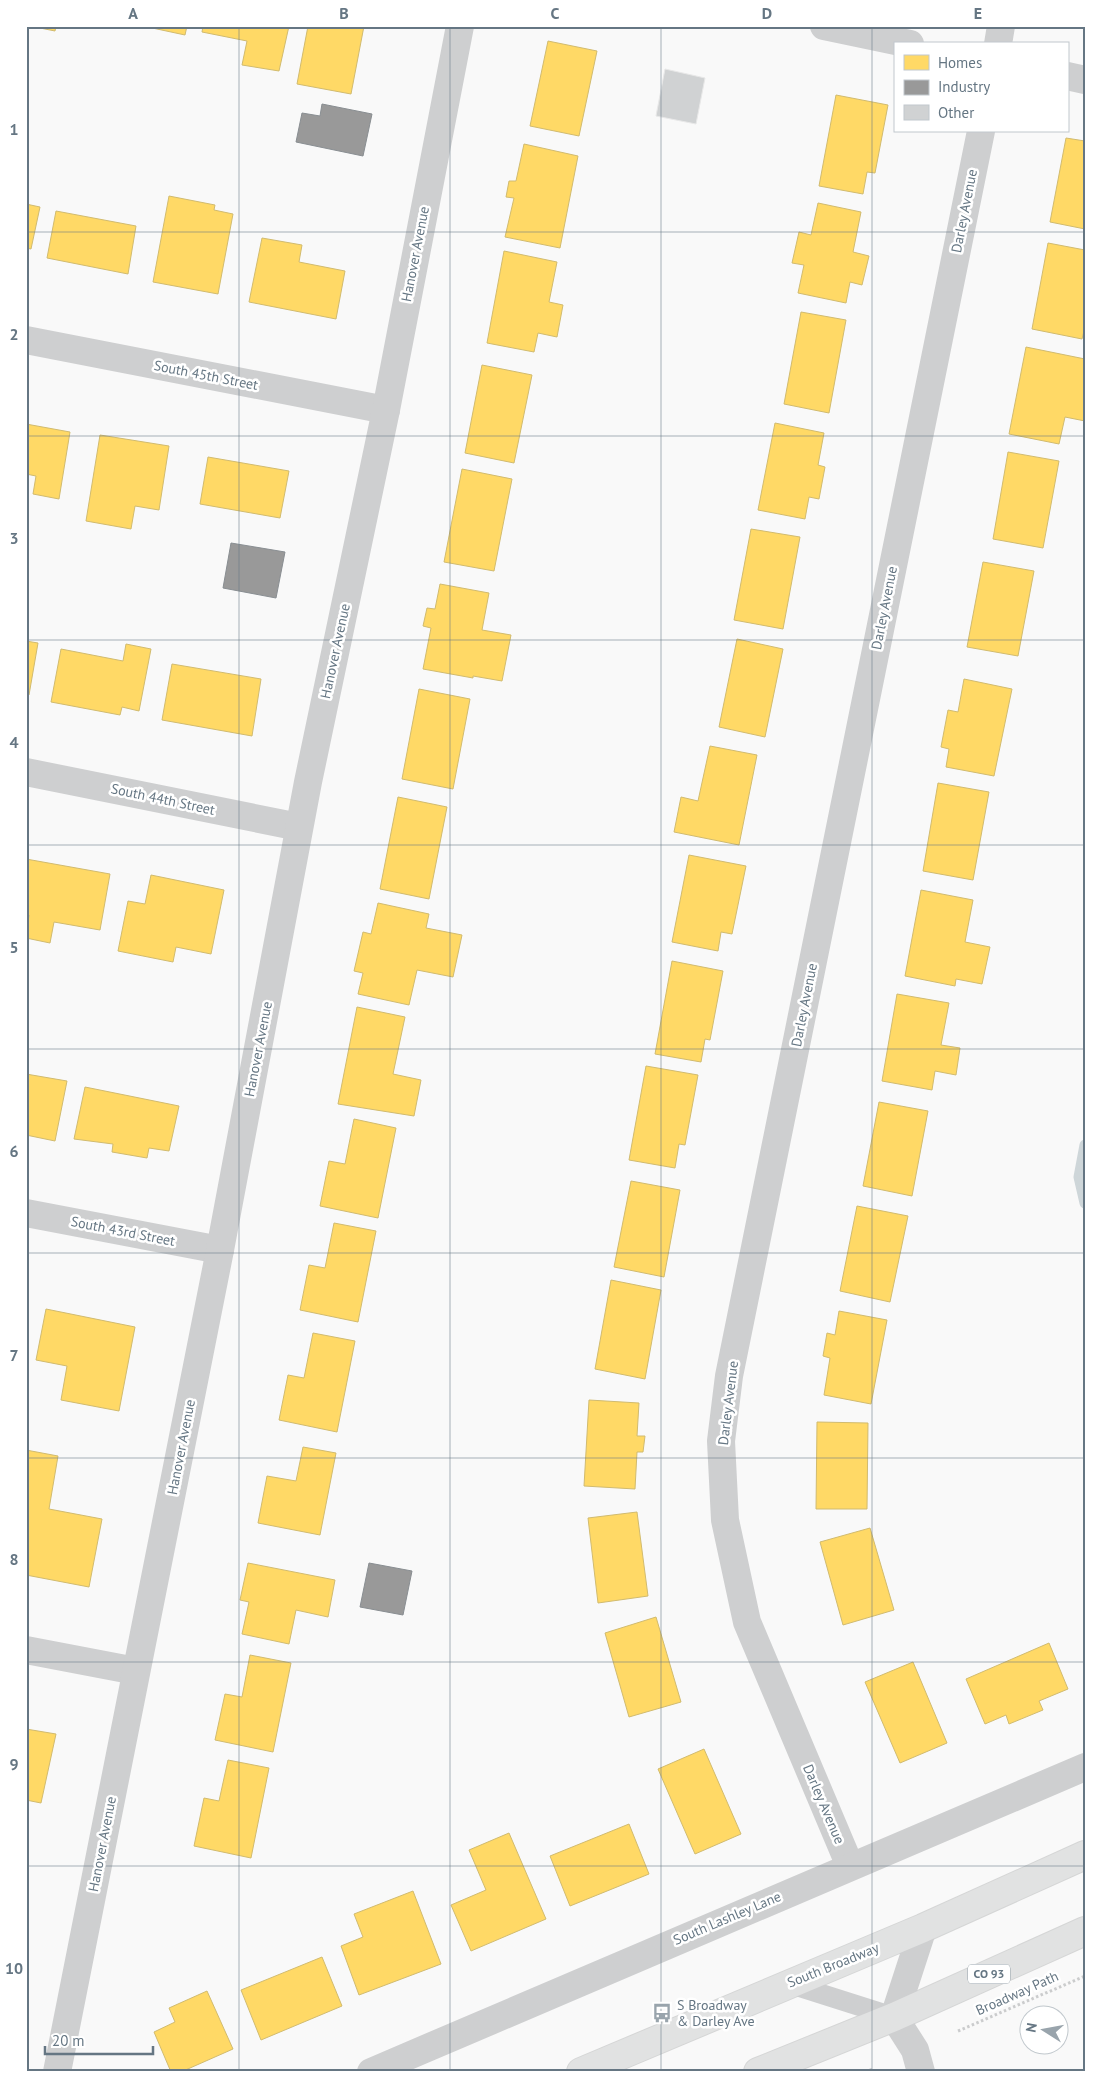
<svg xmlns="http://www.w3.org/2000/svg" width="1111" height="2098" font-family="'PT Sans',sans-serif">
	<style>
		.homes { fill: #ffd966; stroke: #d1bb6f }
		.industry { fill: #999; stroke: #898e92 }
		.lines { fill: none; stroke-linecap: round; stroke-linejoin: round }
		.stream { stroke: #ced6d9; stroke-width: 11 }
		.building { fill: #d0d2d3; stroke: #e8e8e8 }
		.trunk-casing { stroke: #d5d6d6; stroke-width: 30 }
		.path { stroke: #cbcccd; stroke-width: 3; stroke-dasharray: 2.5 2.5; stroke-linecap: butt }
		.service { stroke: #cecfd0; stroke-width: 20 }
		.minor { stroke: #cecfd0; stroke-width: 28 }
		.trunk { stroke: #e1e2e2; stroke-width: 28 }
		.grid { fill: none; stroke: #657683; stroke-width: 1; stroke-opacity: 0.55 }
		.labels { text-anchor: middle; stroke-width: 5; stroke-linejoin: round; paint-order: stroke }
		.shield { fill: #fff; stroke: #939fa8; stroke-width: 1 }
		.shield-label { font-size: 12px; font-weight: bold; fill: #657683 }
		.street-label { font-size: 14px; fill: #657683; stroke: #fff }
		.poi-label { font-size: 14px; fill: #657683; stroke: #fff; text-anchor: start }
		.neatline { fill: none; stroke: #657683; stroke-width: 2 }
		.grid-label { font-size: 16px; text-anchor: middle; font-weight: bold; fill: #657683 }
	</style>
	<rect width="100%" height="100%" fill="#f9f9f9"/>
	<g class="homes">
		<polygon points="30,26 56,26 55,31"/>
		<polygon points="143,26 187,26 185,35"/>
		<polygon points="203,26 289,26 279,71 242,65 247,41 202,32"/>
		<polygon points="308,26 364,26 351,94 297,84"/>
		<polygon points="548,41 597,51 579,136 530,126"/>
		<polygon points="836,95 888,105 875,173 867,172 863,194 819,186"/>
		<polygon points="1066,138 1085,141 1085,229 1050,222"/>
		<polygon points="524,144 578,156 560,248 505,237 514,198 506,197 509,181 516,181"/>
		<polygon points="169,196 215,205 214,210 233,214 218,294 153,282"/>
		<polygon points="818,203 861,212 853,252 869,256 862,285 850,282 846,303 798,293 804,265 792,263 799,232 811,235"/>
		<polygon points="26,204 40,207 31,249 26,248"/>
		<polygon points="56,211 136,226 128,274 47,258"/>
		<polygon points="262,238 302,245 299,262 345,271 336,319 249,302"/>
		<polygon points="1048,243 1085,250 1085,327 1082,339 1032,329"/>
		<polygon points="504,251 557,262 549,302 563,305 557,337 538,333 534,352 487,343"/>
		<polygon points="801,312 846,320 829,413 784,404"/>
		<polygon points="1026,347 1085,359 1085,421 1065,417 1059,444 1009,434"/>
		<polygon points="482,365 532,375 514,463 465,453"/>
		<polygon points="775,423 824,433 818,465 825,467 819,499 809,497 805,519 758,510"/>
		<polygon points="26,424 70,432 59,499 33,494 36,476 26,474"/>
		<polygon points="100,435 169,446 159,510 135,506 131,529 86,521"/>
		<polygon points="1008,452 1059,461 1043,548 993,539"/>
		<polygon points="208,457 289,471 280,518 200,504"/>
		<polygon points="462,469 512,479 494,571 444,562"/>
		<polygon points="751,529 800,537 783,629 734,620"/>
		<polygon points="983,562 1034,571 1018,656 967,647"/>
		<polygon points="440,584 489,593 482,630 511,635 502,681 473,676 473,678 423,669 431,628 423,626 427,608 435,609"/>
		<polygon points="737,639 783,649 765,737 719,727"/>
		<polygon points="26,641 38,643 29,695 26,695"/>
		<polygon points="126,644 151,649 139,711 122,707 120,715 51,702 61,649 123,661"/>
		<polygon points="172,664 261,679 252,736 162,720"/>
		<polygon points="964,679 1012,689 994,776 946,767 949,749 941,747 948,710 958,712"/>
		<polygon points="419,689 470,699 453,789 402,779"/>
		<polygon points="710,746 757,755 739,845 674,832 681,797 698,801"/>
		<polygon points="938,783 989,792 973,880 923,871"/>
		<polygon points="398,797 447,807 429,899 380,889"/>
		<polygon points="689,855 746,866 732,934 721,932 718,951 672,942"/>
		<polygon points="26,859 110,874 100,930 54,922 50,943 26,938 29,915 26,914"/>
		<polygon points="151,875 224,890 211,954 176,947 173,962 118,951 128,901 145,904"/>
		<polygon points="921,890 973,900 965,942 990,947 982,984 956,979 955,986 905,976"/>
		<polygon points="378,903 429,914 426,928 462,935 453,977 417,970 409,1005 358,994 363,973 354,971 363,932 371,934"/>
		<polygon points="672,961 723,971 710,1040 705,1039 701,1062 655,1054"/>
		<polygon points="897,994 949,1003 941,1045 960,1048 956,1075 935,1071 932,1090 882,1081"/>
		<polygon points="357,1007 405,1017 393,1074 421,1080 414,1116 338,1104"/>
		<polygon points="646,1066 698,1075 685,1145 679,1144 675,1168 629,1160"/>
		<polygon points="26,1074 67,1081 55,1141 26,1135"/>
		<polygon points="85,1087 179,1106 169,1151 149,1148 147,1158 112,1152 113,1144 74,1139"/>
		<polygon points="879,1102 928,1111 912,1196 863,1186"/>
		<polygon points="354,1119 396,1128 378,1218 320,1206 329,1161 345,1164"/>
		<polygon points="631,1181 680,1190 664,1277 614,1267"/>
		<polygon points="857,1206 908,1216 890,1302 840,1291"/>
		<polygon points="334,1223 376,1231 358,1322 300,1310 309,1265 325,1268"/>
		<polygon points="611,1280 661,1290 645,1379 595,1369"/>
		<polygon points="46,1309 135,1327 119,1411 61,1400 67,1366 36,1360"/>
		<polygon points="839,1311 887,1320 871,1404 824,1395 830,1358 823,1356 827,1333 835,1335"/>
		<polygon points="313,1333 355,1341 337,1432 279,1420 288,1375 304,1378"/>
		<polygon points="589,1400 639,1403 637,1436 645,1436 643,1452 637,1452 635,1489 584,1486"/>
		<polygon points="817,1422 868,1423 867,1509 816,1509"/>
		<polygon points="303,1447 336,1453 320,1535 258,1523 267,1476 296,1481"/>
		<polygon points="26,1450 58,1456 49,1509 102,1519 89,1587 26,1575"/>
		<polygon points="637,1512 648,1596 598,1603 588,1518"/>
		<polygon points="870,1528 894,1610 843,1625 820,1542"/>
		<polygon points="248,1563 335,1580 328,1617 296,1610 289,1644 242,1634 249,1602 240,1600"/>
		<polygon points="656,1617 681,1702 629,1717 605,1633"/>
		<polygon points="1049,1643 1068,1689 1039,1701 1043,1710 1009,1724 1006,1715 985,1724 966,1679"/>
		<polygon points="250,1655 291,1663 273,1752 215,1740 225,1694 242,1697"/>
		<polygon points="913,1662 947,1743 900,1763 865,1682"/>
		<polygon points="26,1729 56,1734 41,1803 26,1800"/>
		<polygon points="704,1749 741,1834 695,1854 658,1769"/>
		<polygon points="228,1760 269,1768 251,1858 194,1846 204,1798 219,1801"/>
		<polygon points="629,1824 649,1874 570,1906 550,1856"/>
		<polygon points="509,1833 546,1919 471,1951 451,1905 486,1890 469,1850"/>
		<polygon points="413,1891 441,1964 359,1995 341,1946 363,1937 354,1914"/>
		<polygon points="322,1957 342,2006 261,2040 241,1990"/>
		<polygon points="207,1991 233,2049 181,2072 171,2072 154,2032 175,2022 169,2008"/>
	</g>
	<g class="industry">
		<polygon points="322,104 372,114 363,156 296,142 302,113 320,116"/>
		<polygon points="231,543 285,552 276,598 223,588"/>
		<polygon points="369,1563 412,1571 403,1615 360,1607"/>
	</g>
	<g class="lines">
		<polyline class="stream" points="1085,1145 1079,1177 1085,1203"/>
	</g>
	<polygon class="building" points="665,69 705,78 696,124 656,116"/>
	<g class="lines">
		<defs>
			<g id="trunk">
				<polyline points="581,2072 923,1928 1085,1855"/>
				<polyline points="758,2072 894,2017 1085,1931"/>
			</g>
		</defs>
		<use href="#trunk" class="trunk-casing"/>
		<g class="path">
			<polyline points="958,2031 1085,1976"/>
			<polyline points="865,2072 873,2069"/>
		</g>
		<polyline class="service" points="787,1983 894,2017"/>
		<g class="minor">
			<polyline points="824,26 910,44"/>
			<polyline points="998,44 1001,26"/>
			<polyline points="1067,76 1085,80"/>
			<polyline points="26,340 386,410"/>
			<polyline points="26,772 299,827"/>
			<polyline points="26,1213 220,1250"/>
			<polyline points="26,1650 136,1671"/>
			<polyline points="850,1866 747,1622 725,1520 721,1441 729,1376 981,131"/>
			<polyline points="57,2072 220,1250 308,782 386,410 460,26"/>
			<polyline points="371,2072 1085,1767"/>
			<polyline points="921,2072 915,2050 894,2017 923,1928"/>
		</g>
		<use href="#trunk" class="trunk"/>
	</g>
	<path class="grid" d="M239 26V2072M450 26V2072M661 26V2072M872 26V2072M26 232H1085M26 436H1085M26 640H1085M26 845H1085M26 1049H1085M26 1253H1085M26 1458H1085M26 1662H1085M26 1866H1085"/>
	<defs>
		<symbol id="bus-bare" viewBox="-9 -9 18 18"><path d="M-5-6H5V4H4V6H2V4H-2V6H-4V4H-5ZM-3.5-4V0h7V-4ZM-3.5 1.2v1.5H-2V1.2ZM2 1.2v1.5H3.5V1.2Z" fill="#99a4ac" stroke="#fff" stroke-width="2.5" paint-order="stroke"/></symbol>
	</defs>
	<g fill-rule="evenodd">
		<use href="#bus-bare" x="648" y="1999" width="28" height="28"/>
	</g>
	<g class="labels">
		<rect class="shield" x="968" y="1964.5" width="42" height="19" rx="4"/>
		<g class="shield-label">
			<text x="989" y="1978">CO 93</text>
		</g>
		<g class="street-label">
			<text transform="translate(964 211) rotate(-79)" y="5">Darley Avenue</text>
			<text transform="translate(415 254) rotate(-79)" y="5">Hanover Avenue</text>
			<text transform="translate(206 375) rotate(11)" y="5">South 45th Street</text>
			<text transform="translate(884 608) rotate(-79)" y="5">Darley Avenue</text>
			<text transform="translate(335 651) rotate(-78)" y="5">Hanover Avenue</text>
			<text transform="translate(163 799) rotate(12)" y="5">South 44th Street</text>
			<text transform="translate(804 1005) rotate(-79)" y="5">Darley Avenue</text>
			<text transform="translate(258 1049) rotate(-79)" y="5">Hanover Avenue</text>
			<text transform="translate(123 1231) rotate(11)" y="5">South 43rd Street</text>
			<text transform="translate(728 1403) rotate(-83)" y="5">Darley Avenue</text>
			<text transform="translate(181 1447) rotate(-79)" y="5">Hanover Avenue</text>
			<text transform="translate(824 1804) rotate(67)" y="5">Darley Avenue</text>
			<text transform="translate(102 1844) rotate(-79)" y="5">Hanover Avenue</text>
			<text transform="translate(727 1918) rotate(-23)" y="5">South Lashley Lane</text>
			<text transform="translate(833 1965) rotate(-22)" y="5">South Broadway</text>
			<text transform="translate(1017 1993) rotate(-24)" y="5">Broadway Path</text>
		</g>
		<g class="poi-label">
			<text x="677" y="2010">S Broadway<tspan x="677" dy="16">&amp; Darley Ave</tspan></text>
		</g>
	</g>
	<rect width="1111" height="2098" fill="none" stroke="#ffffff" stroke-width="55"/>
	<rect x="894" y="42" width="175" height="90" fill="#ffffff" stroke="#c1c8cd"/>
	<rect x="904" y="55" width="25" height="15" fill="#ffd966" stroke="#c1c8cd"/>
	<text x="938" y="68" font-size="15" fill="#657683">Homes</text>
	<rect x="904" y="80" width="25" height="15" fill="#999999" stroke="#c1c8cd"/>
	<text x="938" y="92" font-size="15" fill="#657683">Industry</text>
	<rect x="904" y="105" width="25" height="15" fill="#d0d2d3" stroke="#c1c8cd"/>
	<text x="938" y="118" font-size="15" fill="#657683">Other</text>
	<g transform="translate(1044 2030) rotate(281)"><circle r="24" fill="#ffffff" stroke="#c1c8cd"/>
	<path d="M0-4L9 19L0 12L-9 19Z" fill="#99a4ac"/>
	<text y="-8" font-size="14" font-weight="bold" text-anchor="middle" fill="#657683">N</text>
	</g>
	<path d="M45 2046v8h108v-8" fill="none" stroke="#657683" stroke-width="2.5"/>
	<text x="52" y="2046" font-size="15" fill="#657683" stroke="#ffffff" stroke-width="4" paint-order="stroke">20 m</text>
	<rect x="28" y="28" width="1056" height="2042" class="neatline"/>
	<g class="grid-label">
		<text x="133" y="19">A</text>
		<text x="344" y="19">B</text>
		<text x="555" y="19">C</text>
		<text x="767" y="19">D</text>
		<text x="978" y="19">E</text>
		<text x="14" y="135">1</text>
		<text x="14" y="340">2</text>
		<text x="14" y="544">3</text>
		<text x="14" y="748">4</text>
		<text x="14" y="953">5</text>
		<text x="14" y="1157">6</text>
		<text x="14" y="1361">7</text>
		<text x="14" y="1565">8</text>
		<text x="14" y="1770">9</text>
		<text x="14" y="1974">10</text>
	</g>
</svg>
